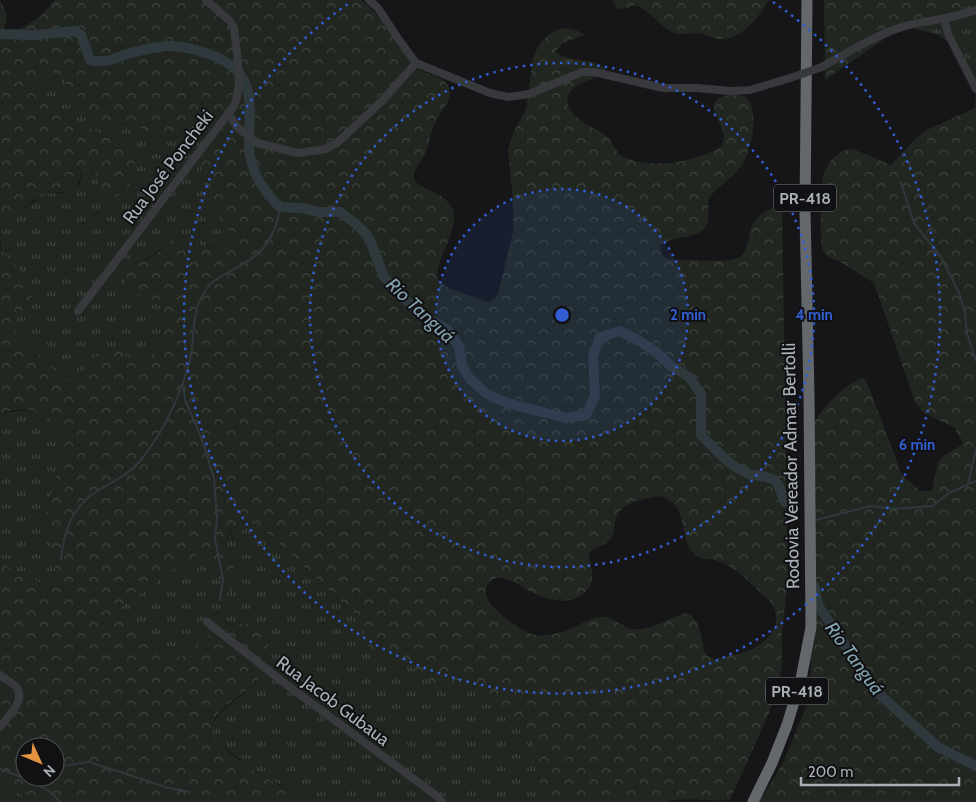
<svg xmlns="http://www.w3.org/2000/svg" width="976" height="802" font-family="Cabin,sans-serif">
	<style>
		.grass { fill: url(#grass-tufts) }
		.forest { fill: url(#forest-crowns); fill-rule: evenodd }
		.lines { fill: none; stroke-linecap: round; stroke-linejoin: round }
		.stream { stroke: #2f393d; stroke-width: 2 }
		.river { stroke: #2f393d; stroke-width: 10 }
		.minor { stroke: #37393d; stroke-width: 8 }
		.highway { stroke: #64686d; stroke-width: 11 }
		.minor-bridge { stroke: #37393d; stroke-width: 8 }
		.ring { fill: none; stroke: #325dd3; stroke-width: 2.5; stroke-dasharray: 2.5 5 }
		.labels { text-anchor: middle; stroke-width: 4; stroke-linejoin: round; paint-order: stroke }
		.shield { fill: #111113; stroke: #7b8086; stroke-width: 1 }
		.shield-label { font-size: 16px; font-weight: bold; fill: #a9b0b7 }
		.street-label { font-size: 18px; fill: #a9b0b7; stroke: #111113 }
		.water-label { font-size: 19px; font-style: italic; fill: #83a2af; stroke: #111113 }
		.centre { fill: #325dd3; stroke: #111113; stroke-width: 2.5 }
		.ring-label { font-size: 15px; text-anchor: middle; font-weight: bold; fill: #325dd3; stroke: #111113; stroke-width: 4; stroke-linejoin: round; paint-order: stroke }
	</style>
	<defs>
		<pattern id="grass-tufts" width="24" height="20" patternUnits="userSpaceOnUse" patternTransform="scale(1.25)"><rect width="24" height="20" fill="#212720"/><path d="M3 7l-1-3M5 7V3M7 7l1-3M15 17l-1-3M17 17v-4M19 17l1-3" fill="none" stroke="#3e443e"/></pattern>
		<pattern id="forest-crowns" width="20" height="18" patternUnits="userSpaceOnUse" patternTransform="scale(1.25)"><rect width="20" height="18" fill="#212720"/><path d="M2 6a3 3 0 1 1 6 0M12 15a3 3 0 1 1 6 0" fill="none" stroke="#3e443e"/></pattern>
	</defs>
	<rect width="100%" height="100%" fill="#161618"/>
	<g class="grass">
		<polygon points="976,5 976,88 950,43 936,34 903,26 948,9"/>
		<path d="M44 70C68 73 78 105 98 116 103 119 110 122 116 123 125 126 133 123 142 128 150 133 155 138 165 139 181 140 188 125 205 136 208 148 202 156 202 168 202 181 221 218 229 230L230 237C215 260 197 238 177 240 165 241 161 251 151 256 145 260 139 261 133 265L135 293C145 298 161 301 164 313 161 329 162 355 148 365H140L132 360 87 366 77 380 68 381 63 379 17 336 13 329 18 316 4 254C0 248 0 238 0 231 3 220 35 200 46 195 52 192 58 194 65 193 70 191 75 187 79 185L83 171 86 167H90L97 175 101 190 135 163C130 154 121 144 111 139 87 125 53 117 41 88 39 82 38 75 44 70Z"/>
		<polygon points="22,410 36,411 43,414 60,428 64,434 65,442 46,516 56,571 51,580 43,584 10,568 0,559 0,414"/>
		<path d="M250 522 257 525 268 534 354 613 363 628 368 645 408 664 442 686H467L477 688 488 696 507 719 532 739 535 750 537 777 545 793 552 802H309L251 768 218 742 212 732V725L219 714 253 685 266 669 243 623C234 623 225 625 217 630 205 636 188 659 175 657 166 655 155 646 148 641 138 633 126 624 121 613L122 607 127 602 149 588 179 565 196 555 203 558 225 586 236 570C229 556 221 543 233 530 238 524 243 523 250 522Z"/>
		<polygon points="0,785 37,802 0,802"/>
	</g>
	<g class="forest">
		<path d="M0 0C4 8 9 16 5 24 3 29 1 32 0 36L5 38 40 17 55 0H361C385 17 395 46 416 67 426 76 450 76 450 93 450 103 439 114 435 123 430 132 430 143 426 152 423 160 415 167 414 175 411 189 446 190 453 210 461 233 425 271 442 284 448 289 456 290 463 293 472 296 479 300 488 302L493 300 498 294 513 232V199L508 150 513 134 526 109 533 59 536 51 541 42 551 33 563 28 578 31 585 35C575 39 560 41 556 52 570 63 591 57 606 69V72C596 80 573 81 568 96 562 119 600 127 610 140 615 146 616 154 624 157 638 164 661 165 676 162 686 161 716 153 722 145 733 130 697 104 725 96 766 83 754 144 743 163 735 178 718 185 709 198 707 206 711 219 706 226 697 241 672 234 660 246 660 256 667 261 678 260 693 259 727 264 739 257 752 249 746 230 756 219 762 212 773 208 782 204L788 577 782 633V668L769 713 730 800C710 802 686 796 666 802H552L545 793 537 777 535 750 532 739 507 719 488 696 477 688 467 686H442L427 678 408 664 380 655 373 651 368 645 363 628 354 613 268 534C260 528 251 519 240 524 211 540 239 563 238 585L231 590C216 581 212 561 196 556L179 565 149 588 127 602 122 607 121 613C126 623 138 633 147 640 155 646 166 656 177 657 188 658 196 644 204 638 220 626 243 616 259 631 265 636 269 643 269 651 272 688 215 701 212 727 209 750 291 791 309 802H37L0 785V559L10 568 43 584 51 580 56 571 46 516 65 442C64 433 60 429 53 422 36 408 21 406 0 414V247C8 261 24 270 31 284 41 305 6 312 17 336L63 379 68 381 77 379C84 373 88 364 94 357 116 335 125 364 148 365 162 355 161 329 164 313 160 295 126 299 125 279 125 264 143 262 153 256 162 250 166 240 178 239 198 239 216 260 230 237 228 222 213 215 209 201 206 194 202 169 202 163 203 153 207 147 205 136 189 126 181 138 165 139 154 140 148 130 138 127 126 122 113 125 101 119 81 108 67 73 44 70 39 75 39 82 41 88 47 102 61 112 74 120 93 132 157 152 129 185 123 192 117 199 107 199 97 191 101 175 90 167H86C79 175 80 183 73 191 66 192 59 192 52 193 34 196 11 217 0 231ZM660 496C690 505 677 534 693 553 701 561 709 558 718 561 736 566 756 589 770 601 784 620 772 639 753 649 741 654 727 656 714 659L706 655C701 642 701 617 686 613 669 617 651 632 632 629 621 627 612 615 600 617 586 618 573 631 558 633 549 635 540 637 532 634 520 631 480 602 486 589 495 564 522 588 535 594 549 600 564 604 578 597 584 594 589 589 591 583 595 574 589 563 589 553 596 545 602 547 609 541 614 536 614 529 615 522 618 502 643 499 660 496ZM25 747H55V777H25Z"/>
		<path d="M613 0H769C759 16 744 37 723 39 714 40 706 33 696 33 687 33 679 36 670 31 657 23 650 11 636 5L628 8 619 9 613 3Z"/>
		<polygon points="824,0 976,0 976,5 948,9 903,26 825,80"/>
		<path d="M976 88V802H759L783 763 810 697 815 491 814 425C819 409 848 381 864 378L870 390 902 475 920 491H932L938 463 942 457 963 444 955 428 924 413 915 402 874 283 839 261C832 259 826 257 823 250 819 242 821 180 824 172 829 161 841 148 853 149L891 165 915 139 927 130 975 108Z"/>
	</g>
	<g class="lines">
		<g class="stream">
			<polyline points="901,183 914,223 941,257 959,293 965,313 967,334 976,361"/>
			<polyline points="183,382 185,400 201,437 214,478 217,518 215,539 223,579 220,600"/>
			<polyline points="968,484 976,450"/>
			<polyline points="816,520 871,506 892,509 932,506 949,493 976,481"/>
			<path d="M61 559C64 530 72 506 99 490 110 483 122 478 132 469 142 461 150 448 157 437 171 415 182 388 189 364 197 335 188 313 208 287 212 281 222 276 229 272 261 255 274 244 280 207"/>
			<polyline points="55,767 89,762 169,788 190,792"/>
			<path d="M0 769C20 777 46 784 60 802"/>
			<polyline points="19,776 25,775"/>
		</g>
		<g class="river">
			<path d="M0 34 36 35 75 31 81 35 90 60C108 64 113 58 130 53 142 50 155 47 167 46 188 45 227 57 240 74 257 97 246 129 250 156 253 175 266 194 280 207L301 208 320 212H340L356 224 367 235 371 243 384 277 413 307 429 319 447 329 459 346 462 366 470 379 487 394 507 403 566 418 586 415 595 396 593 356 600 337 620 331 638 340 656 352 671 366 689 377 701 394V435C715 449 730 467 749 474 758 477 768 475 775 481 780 485 782 496 785 502"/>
			<polyline points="814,586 819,607 877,692 938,747 976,766"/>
		</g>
		<g class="minor">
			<polyline points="369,0 378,8 397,37 416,63 490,93 508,97 529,94 582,72 594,72 663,88 697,88 730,91 750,90 787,79"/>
			<polyline points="944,19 948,34 976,89"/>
			<path d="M822 67C846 53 883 31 909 25 931 20 954 18 976 10"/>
			<polyline points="228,113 237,127 257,143 298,153 326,149 338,142 383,100 416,63"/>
			<path d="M78 311 234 106C244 85 236 51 234 28L230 21 206 0"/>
			<polyline points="207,622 283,682 438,797 442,802"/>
			<path d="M0 675C5 679 13 683 17 688 26 700 7 718 0 727"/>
		</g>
		<polyline class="highway" points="753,802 772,763 787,725 801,679 811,627 809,395 805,212 807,0"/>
		<polyline class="minor-bridge" points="787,79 822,67"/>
	</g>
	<circle cx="562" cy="315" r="126" fill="#325dd3" fill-opacity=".12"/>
	<g class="ring">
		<circle cx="562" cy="315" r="126"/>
		<circle cx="562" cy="315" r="252"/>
		<path d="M773 2A378 378 0 1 1 351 2"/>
	</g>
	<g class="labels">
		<g class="shield">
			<rect x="774" y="184.5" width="62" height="27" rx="4"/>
			<rect x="766" y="677.5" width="62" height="27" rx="4"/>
		</g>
		<g class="shield-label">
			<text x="805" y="204">PR-418</text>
			<text x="797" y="697">PR-418</text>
		</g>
		<g class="street-label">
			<text transform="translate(168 167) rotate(-53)" y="6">Rua José Poncheki</text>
			<text transform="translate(791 466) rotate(-91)" y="6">Rodovia Vereador Admar Bertolli</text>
			<text transform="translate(333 701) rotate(37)" y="6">Rua Jacob Gubaua</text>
		</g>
		<g class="water-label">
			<text transform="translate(421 310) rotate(43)" y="7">Rio Tanguá</text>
			<text transform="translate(855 658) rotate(54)" y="7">Rio Tanguá</text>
		</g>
	</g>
	<circle cx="562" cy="315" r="8" class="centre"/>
	<g class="ring-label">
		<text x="688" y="320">2 min</text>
		<text x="814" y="320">4 min</text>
		<text x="917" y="450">6 min</text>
	</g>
	<g transform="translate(40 762) rotate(134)"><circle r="24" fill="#111113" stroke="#4e5155"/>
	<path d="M0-4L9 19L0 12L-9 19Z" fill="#e59341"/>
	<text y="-8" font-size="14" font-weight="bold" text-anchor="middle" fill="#a9b0b7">N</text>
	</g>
	<path d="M801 777v8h158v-8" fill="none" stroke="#a9b0b7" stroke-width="2.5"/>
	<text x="808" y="777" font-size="15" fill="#a9b0b7" stroke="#111113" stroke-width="4" paint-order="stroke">200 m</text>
</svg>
